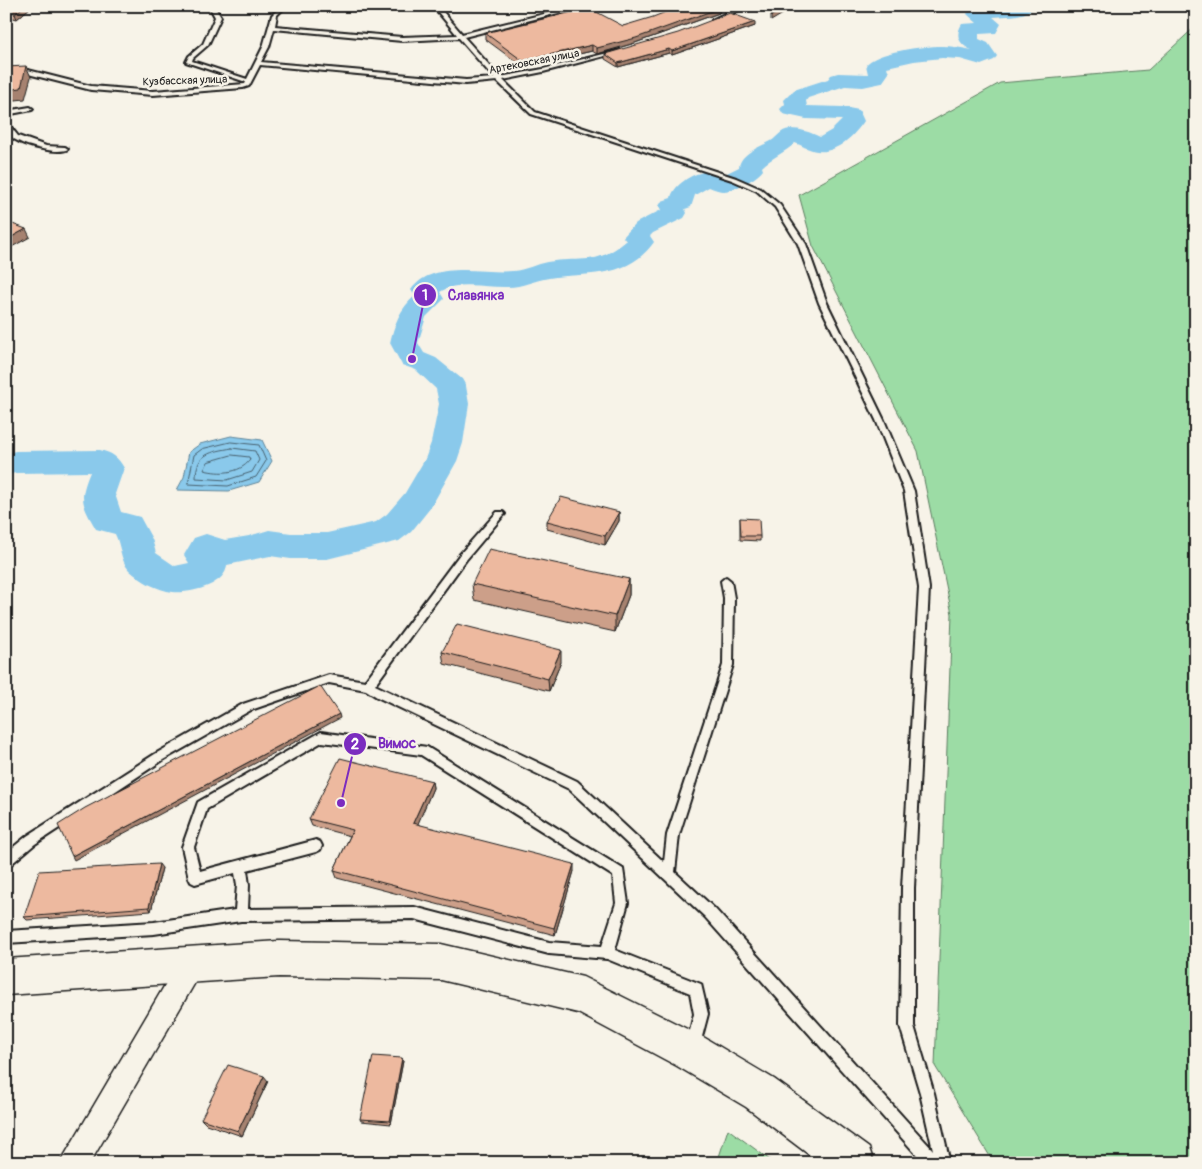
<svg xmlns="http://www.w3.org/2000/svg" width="1202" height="1169" font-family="Pangolin,sans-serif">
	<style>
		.green { fill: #9cdca5; stroke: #5c7c60 }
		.water { fill: #8ac9eb; stroke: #5e8498 }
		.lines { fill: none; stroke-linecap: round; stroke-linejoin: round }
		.shore { stroke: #48616f; stroke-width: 1 }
		.river { fill: #8ac9eb; fill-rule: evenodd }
		.service-casing { stroke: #1c1c1c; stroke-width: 4 }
		.minor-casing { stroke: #1c1c1c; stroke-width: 3 }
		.secondary-casing { stroke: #1c1c1c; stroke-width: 3 }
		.service { fill: #f7f3e8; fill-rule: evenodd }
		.minor { fill: #f7f3e8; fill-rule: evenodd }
		.secondary { fill: #f7f3e8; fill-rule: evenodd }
		.wall { fill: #cc9f89; stroke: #1c1c1c }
		.shaded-wall { fill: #a6826f; stroke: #1c1c1c }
		.building { fill: #edb99f; stroke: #1c1c1c }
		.labels { text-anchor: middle; stroke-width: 5; stroke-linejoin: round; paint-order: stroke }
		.far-street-label { font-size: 11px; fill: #1c1c1c; stroke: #f7f3e8 }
		.leader { fill: none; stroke: #7b2cbf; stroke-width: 2 }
		.callout-dot { fill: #7b2cbf; stroke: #f7f3e8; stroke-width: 2 }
		.mark-label { font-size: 15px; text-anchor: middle; font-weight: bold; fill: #fff }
		.callout-label { font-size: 14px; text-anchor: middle; font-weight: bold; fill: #7b2cbf; stroke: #f7f3e8; stroke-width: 5; stroke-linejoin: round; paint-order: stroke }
	</style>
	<rect width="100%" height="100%" fill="#f7f3e8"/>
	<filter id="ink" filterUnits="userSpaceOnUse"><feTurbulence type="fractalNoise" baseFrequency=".02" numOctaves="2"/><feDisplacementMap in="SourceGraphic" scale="10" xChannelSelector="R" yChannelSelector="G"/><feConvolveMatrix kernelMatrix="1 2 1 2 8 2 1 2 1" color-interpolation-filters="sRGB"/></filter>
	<g filter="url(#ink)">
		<g class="green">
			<polygon points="1196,26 1196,1163 994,1163 935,1066 952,614 918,451 813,246 799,195 1000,83 1148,70"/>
			<polygon points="728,1129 774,1163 717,1163"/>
		</g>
		<polygon class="water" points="231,436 262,440 272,461 259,482 229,491 177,490 184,477 189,452 200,444"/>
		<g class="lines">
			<g class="shore">
				<polygon points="231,442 259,445 266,461 256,477 228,486 188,484 194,455 202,449"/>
				<path d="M232 448 255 451 259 460 252 472 227 480 196 478C196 453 211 452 232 448Z"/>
				<path d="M232 455 249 457 250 460C239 474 220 474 204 470L208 462Z"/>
			</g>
			<path class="river" d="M987 6H1035C1027 17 1005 16 993 17L1001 24 996 33 979 34V39L988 43 997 56 994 60 981 65 960 59 942 58 914 61 887 67 889 73 882 83 863 87 845 86 808 98 806 101 807 106 843 107 859 110 864 121C854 136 836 154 817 151 808 150 802 145 795 143 785 153 772 157 762 167L763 170C756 179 736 190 724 191 719 191 714 189 709 187L695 195 691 207 685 209 687 213 684 218 653 233 650 236 654 242C627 280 588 272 549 278 535 280 522 287 508 287 487 288 458 280 440 292L444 299 426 317 418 343 424 353 436 358 462 379 466 386 469 404 463 443 457 461 431 507 411 532 399 541 327 559H291L270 556 227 565C226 585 190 594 173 592 157 590 141 581 129 570 120 560 121 546 115 534L96 529C81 503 79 499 90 472L16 473 6 475V453L16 451 100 450C112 453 118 457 124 468L115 494 121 512 140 517 152 539 156 553 175 566 189 563 184 555 194 538 206 534 225 540 249 536 269 530 291 533H327L376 522 387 514 405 493 425 459 431 443 439 404 436 389 416 370 402 365 390 343C394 325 400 308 415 296L411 290C433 259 482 274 513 271 525 270 536 264 547 262 582 256 595 267 626 241L623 237 636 223 661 210 659 206 662 201 671 198C673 186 692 173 705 172 710 172 716 174 721 176L739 167C741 153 760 147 771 141 778 137 780 130 790 129 801 129 810 132 820 137L832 130 842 120 806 119 783 114 780 109 785 104 784 100 794 90 828 79 831 75 838 73 868 74 866 65C875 52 924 46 941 46 951 46 962 48 972 50 960 45 954 36 962 24L977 23 967 14 969 10Z"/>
			<defs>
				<g id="service">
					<path d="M209 6H214L221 17 208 45 193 58 192 61 247 79 263 47 272 15 281 6H286L277 15 275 26 402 37 457 35 433 6H438L462 34 577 6H586L464 37 500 77 543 69 620 50V52L543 72 503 80 535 112 736 178 761 189 780 205 806 244 827 303 884 420 914 491 929 588 914 888V1026L934 1093 950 1163H924L705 917 569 789 377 697 366 690 329 683 251 710 163 760 35 844 10 865 6 867V853L27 836 155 754 243 704 329 675 365 681 460 554 497 512H503L505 514 503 516 466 560 375 685 577 781 664 862 667 835 723 665 724 598 721 581 726 577 731 581 734 598 733 665 679 835 675 872 715 909 933 1150 920 1093 900 1026 902 888 919 588 904 491 876 420 819 303 798 244 775 207 757 191 732 180 531 114 497 81 466 84 260 65 249 86 243 88 153 95 91 90 28 74 6 73V69L28 70 91 86 153 91 245 84 246 82 186 62 189 56 203 44 215 17ZM274 29 402 41 459 38 494 78 466 80 261 62 269 47Z"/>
					<polygon points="740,6 747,6 717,21 712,20"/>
					<polygon points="30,107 33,109 32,110 6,115 6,111"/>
					<path d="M6 121 18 136 46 146 65 147 68 149C58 155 25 146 14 139 9 135 6 127 6 121Z"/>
					<path d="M321 732 427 747 623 869 628 903 615 950 701 984 708 1014 698 1052 693 1054 688 1052 686 1047 694 1014 690 993 607 959 549 954 414 919 241 921 154 934 6 943V931L154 922 235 910 237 885 235 873 195 884 191 882 189 878 182 847 198 802ZM322 742 421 755 613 876 616 903 602 946 549 942 414 907 248 909 249 885 247 870 316 852 320 850 322 846 320 842 316 840 200 871 194 847 207 809Z"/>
				</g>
				<polygon id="minor" points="191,953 200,956 203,965 200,974 90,1163 60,1163 182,956"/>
				<polygon id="secondary" points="279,941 441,944 583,977 705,1038 774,1079 869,1148 874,1163 820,1163 746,1107 677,1066 578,1013 441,980 279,977 6,995 6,959"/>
			</defs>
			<use href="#service" class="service-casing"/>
			<use href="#minor" class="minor-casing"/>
			<use href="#secondary" class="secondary-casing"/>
			<use href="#service" class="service"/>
			<use href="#minor" class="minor"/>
			<use href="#secondary" class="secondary"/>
		</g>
		<g class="wall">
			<polygon points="6,6 32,6 17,19 6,16"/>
			<polygon points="720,8 719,13 635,43 597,54 592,51 523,67 485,39 485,33 623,26"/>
			<polygon points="755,26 672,55 669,53 618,67 605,59 605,54"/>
			<polygon points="619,512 619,521 605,545 547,529 547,521"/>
			<polygon points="740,518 760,536 760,541 740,540"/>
			<polygon points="629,579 629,595 615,632 474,600 472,584"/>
			<polygon points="442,652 561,662 549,691 444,664"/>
			<polygon points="432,781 433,788 417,825 574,871 555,935 337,878 334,870 350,836 312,826 309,819"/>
			<polygon points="162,868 151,911 27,920 24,917"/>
			<polygon points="402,1058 403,1061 391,1124 361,1121 360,1119"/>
			<polygon points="268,1081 242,1136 206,1124 201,1119"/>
		</g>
		<g class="shaded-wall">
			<polygon points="24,6 32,6 17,19 15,14"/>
			<polygon points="788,6 796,6 771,21 771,16"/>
			<polygon points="720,8 719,13 635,43 597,54 597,48"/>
			<polygon points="755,22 755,26 672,55 672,51"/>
			<polygon points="592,45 592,51 523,67 523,61"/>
			<polygon points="669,49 669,53 618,67 618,63"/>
			<polygon points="26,66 31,77 25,99 6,101 6,90"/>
			<polygon points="26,229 30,237 8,249 6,245 6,240"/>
			<polygon points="619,512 619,521 605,545 605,536"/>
			<polygon points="629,579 629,595 615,632 615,616"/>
			<polygon points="561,650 561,662 549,691 548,679"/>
			<polygon points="339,714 340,718 74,860 72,856"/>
			<polygon points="432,781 433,788 415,831 413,823"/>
			<polygon points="159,864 162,868 151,911 149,907"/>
			<polygon points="574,864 574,871 555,935 554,928"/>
			<polygon points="402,1058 403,1061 391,1124 390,1121"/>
			<polygon points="264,1076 268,1081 242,1136 238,1131"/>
		</g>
		<g class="building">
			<polygon points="6,6 24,6 15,14 6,11"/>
			<polygon points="681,6 715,6 720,8 636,38 597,48 592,45 523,61 485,33 589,8 623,26 653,17"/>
			<polygon points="778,6 788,6 771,16"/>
			<polygon points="730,13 755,22 672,51 669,49 618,63 605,54 678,33"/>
			<polygon points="26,66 21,88 6,90 6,67"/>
			<polygon points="6,222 7,222 26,229 6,240"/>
			<polygon points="561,497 619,512 605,536 547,521"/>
			<polygon points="740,518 759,519 760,536 741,536"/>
			<polygon points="489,549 629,579 615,616 472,584"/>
			<polygon points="457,624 561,650 548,679 442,652"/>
			<polygon points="320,686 339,714 72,856 58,825 85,808"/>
			<polygon points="340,758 432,781 413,823 574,864 554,928 334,870 353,830 309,819"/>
			<polygon points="159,864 149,907 24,917 39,871"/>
			<polygon points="373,1056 402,1058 390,1121 360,1119"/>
			<polygon points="228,1065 264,1076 238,1131 201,1119"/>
		</g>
	</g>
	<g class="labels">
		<g class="far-street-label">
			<text transform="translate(534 61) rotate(-11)" y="4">Артековская улица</text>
			<text transform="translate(185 80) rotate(-2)" y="4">Кузбасская улица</text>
		</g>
	</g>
	<path class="leader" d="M412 359L425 295M341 803L355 744"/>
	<g class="callout-dot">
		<circle cx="412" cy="359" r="5"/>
		<circle cx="341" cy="803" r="5"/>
		<circle cx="425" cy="295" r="12"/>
		<circle cx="355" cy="744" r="12"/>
	</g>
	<g class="mark-label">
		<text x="425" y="300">1</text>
		<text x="355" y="749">2</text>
	</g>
	<g class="callout-label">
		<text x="476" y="300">Славянка</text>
		<text x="397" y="748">Вимос</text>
	</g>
	<rect width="1202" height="1169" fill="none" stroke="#f7f3e8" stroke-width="25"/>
	<rect x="12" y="12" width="1177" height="1144" fill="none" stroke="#1c1c1c" stroke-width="2" filter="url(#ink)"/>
</svg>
